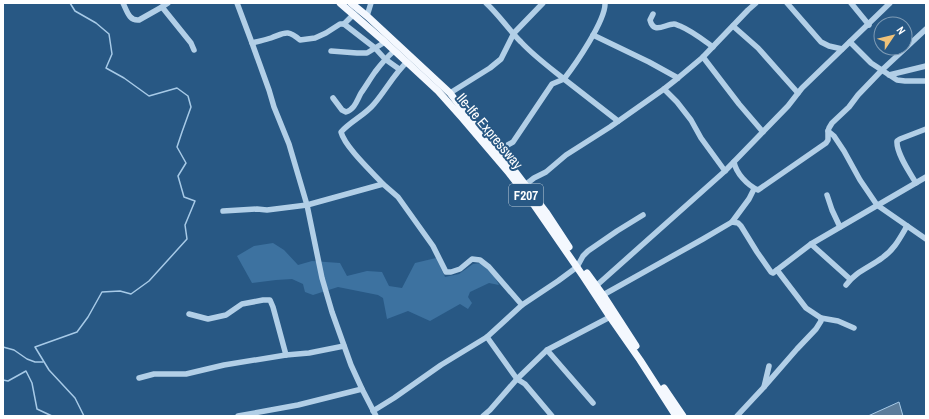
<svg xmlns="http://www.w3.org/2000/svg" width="929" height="419" font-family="'Archivo Narrow',sans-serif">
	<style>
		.green { fill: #3d72a0 }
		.water { fill: #5c7d9b; stroke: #a7cae7 }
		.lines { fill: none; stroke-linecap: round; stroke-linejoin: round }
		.stream { stroke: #a7cae7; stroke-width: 1.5 }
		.minor { stroke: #b2cfe7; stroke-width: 5.5 }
		.major { stroke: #f4f8fe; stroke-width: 7 }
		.labels { text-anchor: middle; stroke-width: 4; stroke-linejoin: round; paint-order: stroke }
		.shield { fill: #285884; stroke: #becdda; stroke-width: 1 }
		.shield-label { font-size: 13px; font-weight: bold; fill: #fff }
		.street-label { font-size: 14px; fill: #fff; stroke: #285884 }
	</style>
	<rect width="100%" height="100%" fill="#285884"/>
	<polygon class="green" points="273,243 284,250 298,265 312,261 340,263 347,276 367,271 382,272 389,286 402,288 415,263 436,258 445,277 459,274 473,264 481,263 494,276 499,285 489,283 470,292 468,297 472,303 468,309 460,304 430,321 408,311 387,319 383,298 378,295 338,287 313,295 305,292 303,284 292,279 276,280 252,283 237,256 254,246"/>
	<polygon class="water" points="899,402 903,416 868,416"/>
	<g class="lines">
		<g class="stream">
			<polyline points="70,3 75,11 96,23 109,34 112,54 106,68 124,78 149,96 177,88 188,96 191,107 182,132 177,147 186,163 178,176 184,197 195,201 185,225 187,239 149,281 131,294 120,291 102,292 88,317 77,332 35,347 49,370 75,398 84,416"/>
			<polyline points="3,347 14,350 27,359 35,362 43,362"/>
			<polyline points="3,380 8,381 26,371 32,383 37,409 52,416"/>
		</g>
		<g class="minor">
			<path d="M123 3C127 11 129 21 139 20L162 7 168 3"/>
			<polyline points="237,3 252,43 269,90 274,107 289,144 307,205 322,278 332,312 351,365 362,389 376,416"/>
			<path d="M486 3C499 15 509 30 521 42 534 56 549 67 564 79 575 65 606 20 605 3"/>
			<polyline points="787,3 821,42 829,46 842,49"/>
			<polyline points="851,3 869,25"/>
			<polyline points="162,7 191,43 194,50"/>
			<path d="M653 14 650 20C654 35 665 24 674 24 676 24 679 26 680 26 692 31 702 39 713 47"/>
			<polyline points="367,16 371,3"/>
			<polyline points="344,24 375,48 385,59 399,69"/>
			<polyline points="733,26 758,48 798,93"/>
			<polyline points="926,29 882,70 858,95 849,107 832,123 829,128 828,131 834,136 844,151 860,180 877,205 926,239"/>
			<polyline points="593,35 649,62 678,78"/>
			<polyline points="850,42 871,63 897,80 905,81 926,81"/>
			<path d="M252 43C259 41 265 40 271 38 285 33 287 29 300 40L315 38 326 33 340 24H344L354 14"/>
			<polyline points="331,51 357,53 367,53 385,42"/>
			<polyline points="703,57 739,104 763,132"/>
			<polyline points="889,75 926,66"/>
			<polyline points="664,89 677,102 691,120 701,138 725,171"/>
			<polyline points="450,93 490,68 501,59 514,33 543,3"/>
			<path d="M333 98 342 110 346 112C355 109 357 100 361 93 366 86 370 79 375 72 381 64 387 57 394 51"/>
			<polyline points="495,148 504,147 513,142 552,84 564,79 618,121"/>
			<path d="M734 162C736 173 747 185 758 190L826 143 828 140V131"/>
			<path d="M916 183C910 173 896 153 897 141L900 139 926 129"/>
			<path d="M383 184C372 172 345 147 341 132 351 121 365 115 374 104 386 90 394 74 407 62"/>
			<polyline points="525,185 534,178 546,172 566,155 610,127 664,89 678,78 703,57 748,10 756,3"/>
			<polyline points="827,195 832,210 840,227"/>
			<polyline points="223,211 257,209 267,210 307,205 383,184 398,197 433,246 446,272 451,272 460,269 472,259 480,260 489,267 522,305"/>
			<polyline points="732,222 749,199 754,189"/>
			<polyline points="811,244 850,279"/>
			<path d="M846 285C855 272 870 267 882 258 894 250 900 238 907 226"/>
			<polyline points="596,286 725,171 788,106 802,88 890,3"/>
			<polyline points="603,295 703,239 732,222 738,223 741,226 757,252 771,272 773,273 811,244 926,177"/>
			<polyline points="189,314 208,319 226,315 242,304 263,300 270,300 273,307 286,355"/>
			<polyline points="821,318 838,321 854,328"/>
			<polyline points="487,337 517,379 525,384 552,416"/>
			<polyline points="547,350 593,403"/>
			<polyline points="139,378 154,374 186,374 224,365 286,355 309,353 344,346"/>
			<polyline points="764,387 797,349 816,329 821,321 821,318 806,308 777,270"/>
			<polyline points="373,411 394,398 441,365 487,337 522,305 558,281 577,267 583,256 588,251 617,231 643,215"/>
			<polyline points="238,416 298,405 362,389"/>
			<polyline points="483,416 490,410 517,379 547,350 610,317"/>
			<polyline points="737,416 764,387 769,366"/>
		</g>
		<g class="major">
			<polyline points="340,3 385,42 438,91 463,119 509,173 534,205 583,276 610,317 640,360 676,416"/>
			<polyline points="351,3 367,16 450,93 468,117 511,166 546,212 569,247"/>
			<polyline points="587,273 603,295 636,346"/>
			<polyline points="664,388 683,416"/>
		</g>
	</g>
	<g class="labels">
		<rect class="shield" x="509" y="184" width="34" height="22" rx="3"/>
		<g class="shield-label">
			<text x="526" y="200">F207</text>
		</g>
		<g class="street-label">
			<text transform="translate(490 131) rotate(50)" y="5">Ile-Ife Expressway</text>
		</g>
	</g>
	<rect width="929" height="419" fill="none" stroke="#ffffff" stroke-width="8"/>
	<g transform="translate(893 36) rotate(55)"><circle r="19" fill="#285884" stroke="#7e9bb5"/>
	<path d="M0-3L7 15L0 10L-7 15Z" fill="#efc279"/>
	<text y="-6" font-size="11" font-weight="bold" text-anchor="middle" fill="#ffffff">N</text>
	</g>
</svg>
